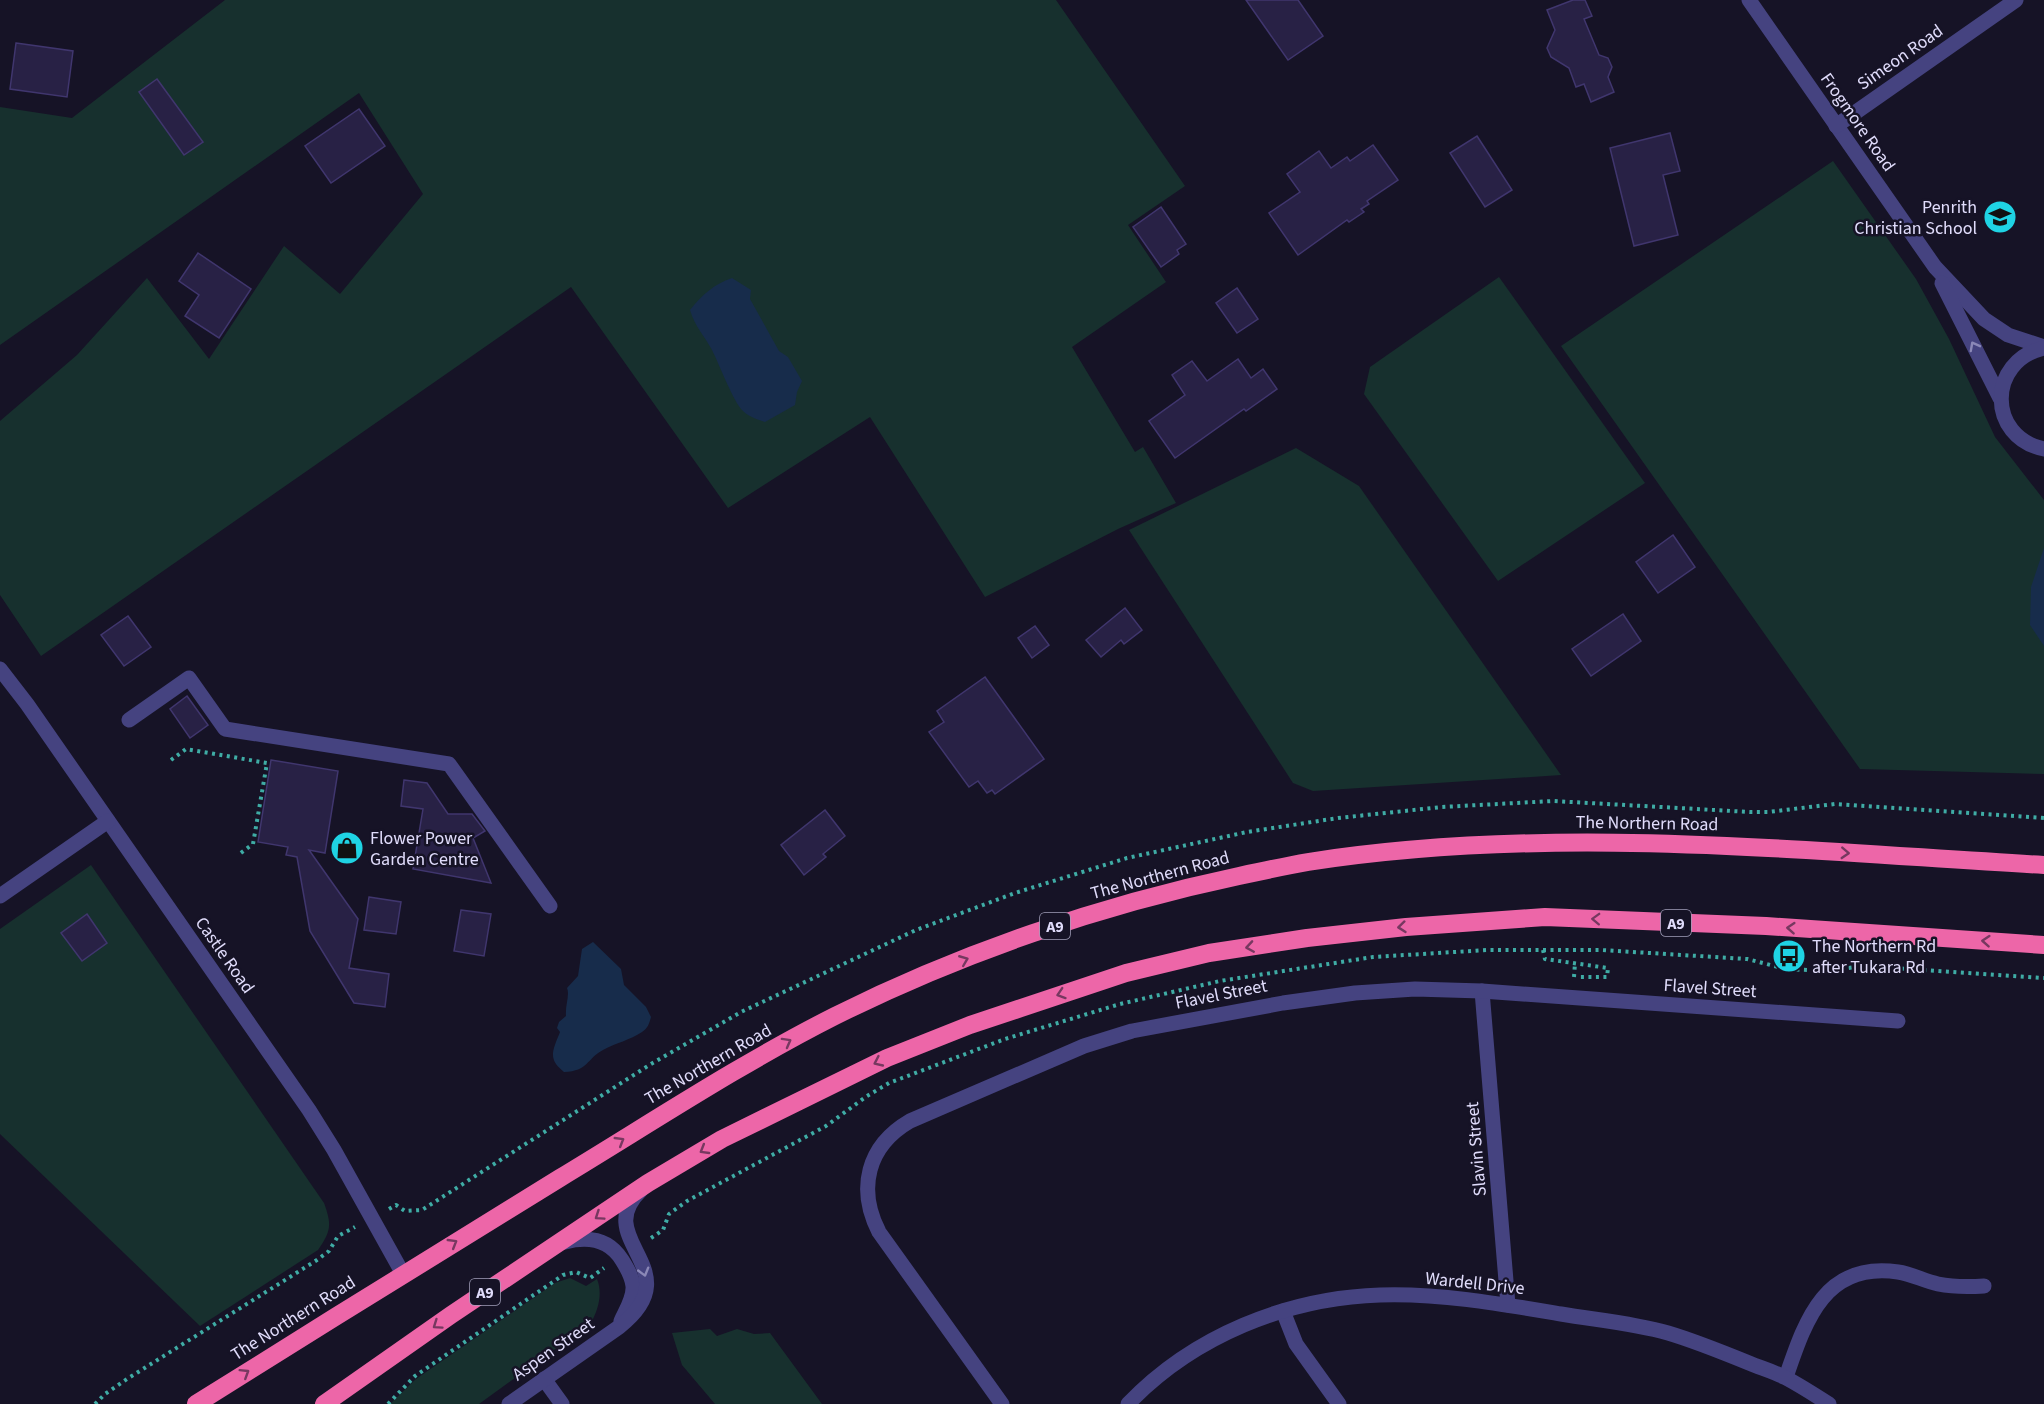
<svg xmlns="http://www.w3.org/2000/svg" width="2044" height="1404" font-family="'Source Sans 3',sans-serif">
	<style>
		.green { fill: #17302e }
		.water { fill: #172c4b }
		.building { fill: #282145; stroke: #40366e; stroke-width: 1.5 }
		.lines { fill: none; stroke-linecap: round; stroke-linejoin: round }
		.path { stroke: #3faca5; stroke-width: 4; stroke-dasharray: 3 4.5; stroke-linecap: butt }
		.minor { stroke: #454380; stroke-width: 15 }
		.highway { stroke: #ed66a8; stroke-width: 18 }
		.oneway { stroke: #8b88b7 }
		.oneway2 { stroke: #773860 }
		.labels { text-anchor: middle; stroke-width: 5; stroke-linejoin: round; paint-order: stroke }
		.shield { fill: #161326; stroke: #a3a0bb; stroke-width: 1.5 }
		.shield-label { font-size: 16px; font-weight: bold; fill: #e0dcfb }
		.street-label { font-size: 18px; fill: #e0dcfb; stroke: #161326 }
		.poi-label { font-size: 18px; fill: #e0dcfb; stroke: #161326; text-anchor: start }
	</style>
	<rect width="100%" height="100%" fill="#161326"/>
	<g class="green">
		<polygon points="225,0 1056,0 1185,186 1128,225 1166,282 1072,347 1135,452 1143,447 1176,503 1118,529 985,597 870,417 728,508 571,287 41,656 0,595 0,421 77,355 147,278 209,359 284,246 340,294 423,194 359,93 0,345 0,107 72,118"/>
		<polygon points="1833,161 1916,279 1949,339 1995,437 2044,500 2044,774 1860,769 1561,346"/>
		<polygon points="1499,277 1645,483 1498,581 1364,394 1370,367"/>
		<polygon points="1296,448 1359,486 1561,775 1313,791 1293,783 1129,530"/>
		<path d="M91 865 324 1203C332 1225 331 1231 318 1250L200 1326 0 1134V929Z"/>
		<path d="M570 1278 586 1286 597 1279C603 1294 598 1310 591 1323L479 1404H390L416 1379 555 1283Z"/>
		<polygon points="710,1329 717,1336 737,1329 754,1334 770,1333 822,1404 715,1404 682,1365 672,1333"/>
	</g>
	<g class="water">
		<path d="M732 278 751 290 750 299 779 351 788 357 802 381 797 392 795 405 765 422C756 419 747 416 741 409 731 396 720 366 712 350 704 335 695 327 690 310 702 295 714 284 732 278Z"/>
		<polygon points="2044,548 2044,646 2030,625 2031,587"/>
		<path d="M593 942 621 969 624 985 646 1007 651 1017C649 1024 648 1028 642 1032 630 1040 616 1043 603 1050 586 1059 589 1071 564 1072 547 1059 553 1050 560 1032L557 1028 559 1022 566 1016C565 1005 570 995 567 988L578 976 582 949Z"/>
	</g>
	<g class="building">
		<polygon points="1246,0 1298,0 1323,36 1288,60"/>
		<polygon points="1573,0 1585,0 1592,16 1584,19 1599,55 1608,58 1612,67 1608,77 1614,92 1591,102 1584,84 1576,87 1569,68 1551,57 1547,48 1555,30 1547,10"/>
		<polygon points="16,43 73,51 67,97 10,89"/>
		<polygon points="157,79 203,142 184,155 139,92"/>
		<polygon points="359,109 385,146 331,183 305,146"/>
		<polygon points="1670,133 1680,171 1663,175 1678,235 1634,246 1610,148"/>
		<polygon points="1477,136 1512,190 1485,207 1450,153"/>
		<polygon points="1373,145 1398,180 1367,201 1369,204 1361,209 1364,212 1349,222 1347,220 1298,255 1269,213 1300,192 1287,174 1319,151 1331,168 1347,157 1350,161"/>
		<polygon points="1161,207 1186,244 1177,250 1179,254 1161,267 1133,227"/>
		<polygon points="198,253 251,289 219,338 185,316 199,295 179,281"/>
		<polygon points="1237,288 1258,319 1237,333 1216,303"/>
		<polygon points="1238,359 1251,378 1263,369 1277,389 1246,411 1244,409 1175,458 1149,421 1185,395 1172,375 1192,361 1207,381"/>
		<polygon points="1673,535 1695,567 1658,593 1636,562"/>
		<polygon points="1125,608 1142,630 1124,644 1121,640 1101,657 1086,640"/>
		<polygon points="1623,614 1641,641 1591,676 1572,649"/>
		<polygon points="128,616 151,647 124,666 101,635"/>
		<polygon points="1035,626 1049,645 1032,658 1018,638"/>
		<polygon points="985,677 1044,759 995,794 992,790 987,793 978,781 969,787 929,732 944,722 937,711"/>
		<polygon points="187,696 208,725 190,738 170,709"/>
		<polygon points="271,760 338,771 325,853 309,850 358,919 349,968 389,974 385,1007 354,1003 310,931 297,857 286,855 288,847 258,842"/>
		<polygon points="404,780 427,783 448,814 472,814 485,831 473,838 491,883 413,869 423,809 401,806"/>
		<polygon points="825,810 845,836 823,854 826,857 804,875 781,845"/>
		<polygon points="369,897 401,902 396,934 364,930"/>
		<polygon points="461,910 491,914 484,956 454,951"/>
		<polygon points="87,914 107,943 82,961 61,933"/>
	</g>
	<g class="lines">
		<g class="path">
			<polyline points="171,760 186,749 267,763 253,844 238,855"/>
			<polyline points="1543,950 1545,959 1608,968 1607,977 1579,977"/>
			<polyline points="1574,977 1575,963"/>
			<polyline points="389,1209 396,1205 405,1211 422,1210 651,1064 741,1012 916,930 1015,893 1127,858 1247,832 1338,818 1442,807 1553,801 1750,812 1768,812 1835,804 2044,818"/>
			<polyline points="651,1238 663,1230 669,1214 687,1201 826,1126 867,1096 889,1083 1005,1039 1120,1004 1220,981 1373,957 1487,950 1601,950 1747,959 1786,969 1828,971 1862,966 2044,978"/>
			<polyline points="95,1404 105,1394 127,1379 317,1260 329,1251 338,1236 355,1227"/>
			<polyline points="388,1404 415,1376 563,1275 576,1272 590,1278 604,1268"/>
		</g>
		<g class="minor">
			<polyline points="1749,0 1935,267 1984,319 2008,335 2044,347"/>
			<polyline points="1836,126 2016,0"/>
			<polyline points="1942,283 2000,398"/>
			<path d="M2044 348C1987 361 1987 437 2044 449"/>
			<polyline points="0,669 27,704 309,1110 334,1150 403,1274"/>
			<polyline points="129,720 189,678 225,729 449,764 550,906"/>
			<polyline points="0,896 108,821"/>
			<polyline points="1482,991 1508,1305"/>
			<path d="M565 1242C588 1236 609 1239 622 1260 627 1268 632 1276 633 1286 634 1298 626 1310 621 1321"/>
			<polyline points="1283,1311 1296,1344 1339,1404"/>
			<path d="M1786 1377C1805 1322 1824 1261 1898 1272 1912 1274 1924 1281 1938 1284 1953 1287 1969 1287 1984 1286"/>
			<polyline points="544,1379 562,1404"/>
			<path d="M509 1404 619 1327C693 1269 589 1240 641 1190"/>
			<path d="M1002 1404 879 1232C857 1189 867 1146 910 1121L1084 1046 1132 1031 1283 1003 1355 993 1415 989 1482 991 1898 1021"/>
			<path d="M1128 1404C1193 1336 1287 1298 1380 1295 1440 1293 1502 1304 1561 1314 1596 1320 1633 1323 1668 1333 1695 1341 1722 1352 1749 1363 1761 1368 1775 1372 1786 1378 1801 1386 1815 1395 1829 1404"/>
		</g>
		<g class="highway">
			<path d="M196 1404C317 1328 438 1253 560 1178 651 1123 740 1064 835 1016 961 953 1101 905 1239 876 1262 871 1285 866 1308 862 1552 824 1799 851 2044 865"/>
			<polyline points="324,1404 451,1315 648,1183 722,1139 887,1058 970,1025 1126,973 1209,953 1307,938 1406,927 1545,917 1766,926 2044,945"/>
		</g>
	</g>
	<defs><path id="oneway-chevron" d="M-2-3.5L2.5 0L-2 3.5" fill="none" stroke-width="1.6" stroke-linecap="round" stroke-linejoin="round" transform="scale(1.5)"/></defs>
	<g class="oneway">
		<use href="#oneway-chevron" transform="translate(1974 346) rotate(-118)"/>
		<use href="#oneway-chevron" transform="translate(644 1272) rotate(74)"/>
	</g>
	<g class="oneway2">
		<use href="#oneway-chevron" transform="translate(1845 853) rotate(3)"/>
		<use href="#oneway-chevron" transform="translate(1596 919) rotate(-178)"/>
		<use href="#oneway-chevron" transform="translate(1402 927) rotate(174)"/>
		<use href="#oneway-chevron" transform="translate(1791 928) rotate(-176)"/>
		<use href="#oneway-chevron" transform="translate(1986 941) rotate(-176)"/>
		<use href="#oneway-chevron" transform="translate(1250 947) rotate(171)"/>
		<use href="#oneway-chevron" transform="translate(964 960) rotate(-22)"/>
		<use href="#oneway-chevron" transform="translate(1061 994) rotate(162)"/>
		<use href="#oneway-chevron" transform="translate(787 1042) rotate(-29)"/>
		<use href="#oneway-chevron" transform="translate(878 1062) rotate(155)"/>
		<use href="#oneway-chevron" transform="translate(620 1141) rotate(-31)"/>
		<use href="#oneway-chevron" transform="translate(704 1150) rotate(149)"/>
		<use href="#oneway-chevron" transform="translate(599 1216) rotate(146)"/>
		<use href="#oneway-chevron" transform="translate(453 1243) rotate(-31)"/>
		<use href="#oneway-chevron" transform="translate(437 1325) rotate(145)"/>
		<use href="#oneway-chevron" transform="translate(245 1373) rotate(-32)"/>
	</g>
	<defs>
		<symbol id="school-disc" viewBox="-11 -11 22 22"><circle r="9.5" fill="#1fd3e4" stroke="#161326"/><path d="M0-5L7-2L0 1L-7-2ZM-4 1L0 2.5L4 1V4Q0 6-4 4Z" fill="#111"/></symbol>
		<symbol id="shop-disc" viewBox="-11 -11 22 22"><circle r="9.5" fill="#1fd3e4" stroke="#161326"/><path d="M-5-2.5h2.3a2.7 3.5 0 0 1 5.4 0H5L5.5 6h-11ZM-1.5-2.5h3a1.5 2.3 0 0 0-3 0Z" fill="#111"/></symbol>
		<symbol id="bus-disc" viewBox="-11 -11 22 22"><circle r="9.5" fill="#1fd3e4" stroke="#161326"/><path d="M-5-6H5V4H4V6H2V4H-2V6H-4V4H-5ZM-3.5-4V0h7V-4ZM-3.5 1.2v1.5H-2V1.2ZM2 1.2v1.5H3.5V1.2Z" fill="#111"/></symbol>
	</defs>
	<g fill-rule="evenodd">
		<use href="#school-disc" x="1981" y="198" width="38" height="38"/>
		<use href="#shop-disc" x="328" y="829" width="38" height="38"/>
		<use href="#bus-disc" x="1770" y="937" width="38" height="38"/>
	</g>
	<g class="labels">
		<g class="shield">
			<rect x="1661" y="910" width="30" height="26" rx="4.5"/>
			<rect x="1040" y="913" width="30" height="26" rx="4.5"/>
			<rect x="470" y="1279" width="30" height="26" rx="4.5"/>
		</g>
		<g class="shield-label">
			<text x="1676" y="929">A9</text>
			<text x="1055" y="932">A9</text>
			<text x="485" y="1298">A9</text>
		</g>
		<g class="street-label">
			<text transform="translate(1900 57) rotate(-35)" y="6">Simeon Road</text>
			<text transform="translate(1858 122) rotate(55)" y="6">Frogmore Road</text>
			<text transform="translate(1647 823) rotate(1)" y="6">The Northern Road</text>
			<text transform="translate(1160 875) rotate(-15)" y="6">The Northern Road</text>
			<text transform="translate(225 955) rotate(55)" y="6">Castle Road</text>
			<text transform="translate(1710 988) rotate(4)" y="6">Flavel Street</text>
			<text transform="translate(1221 994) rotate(-11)" y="6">Flavel Street</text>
			<text transform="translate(708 1064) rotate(-30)" y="6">The Northern Road</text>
			<text transform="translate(1476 1149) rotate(-95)" y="6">Slavin Street</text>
			<text transform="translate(1475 1283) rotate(6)" y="6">Wardell Drive</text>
			<text transform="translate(293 1318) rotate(-32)" y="6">The Northern Road</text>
			<text transform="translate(553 1349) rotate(-35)" y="6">Aspen Street</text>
		</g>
		<g class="poi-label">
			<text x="1977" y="213" text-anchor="end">Penrith<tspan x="1977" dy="21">Christian School</tspan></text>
			<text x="370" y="844">Flower Power<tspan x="370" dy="21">Garden Centre</tspan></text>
			<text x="1812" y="952">The Northern Rd<tspan x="1812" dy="21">after Tukara Rd</tspan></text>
		</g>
	</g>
</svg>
